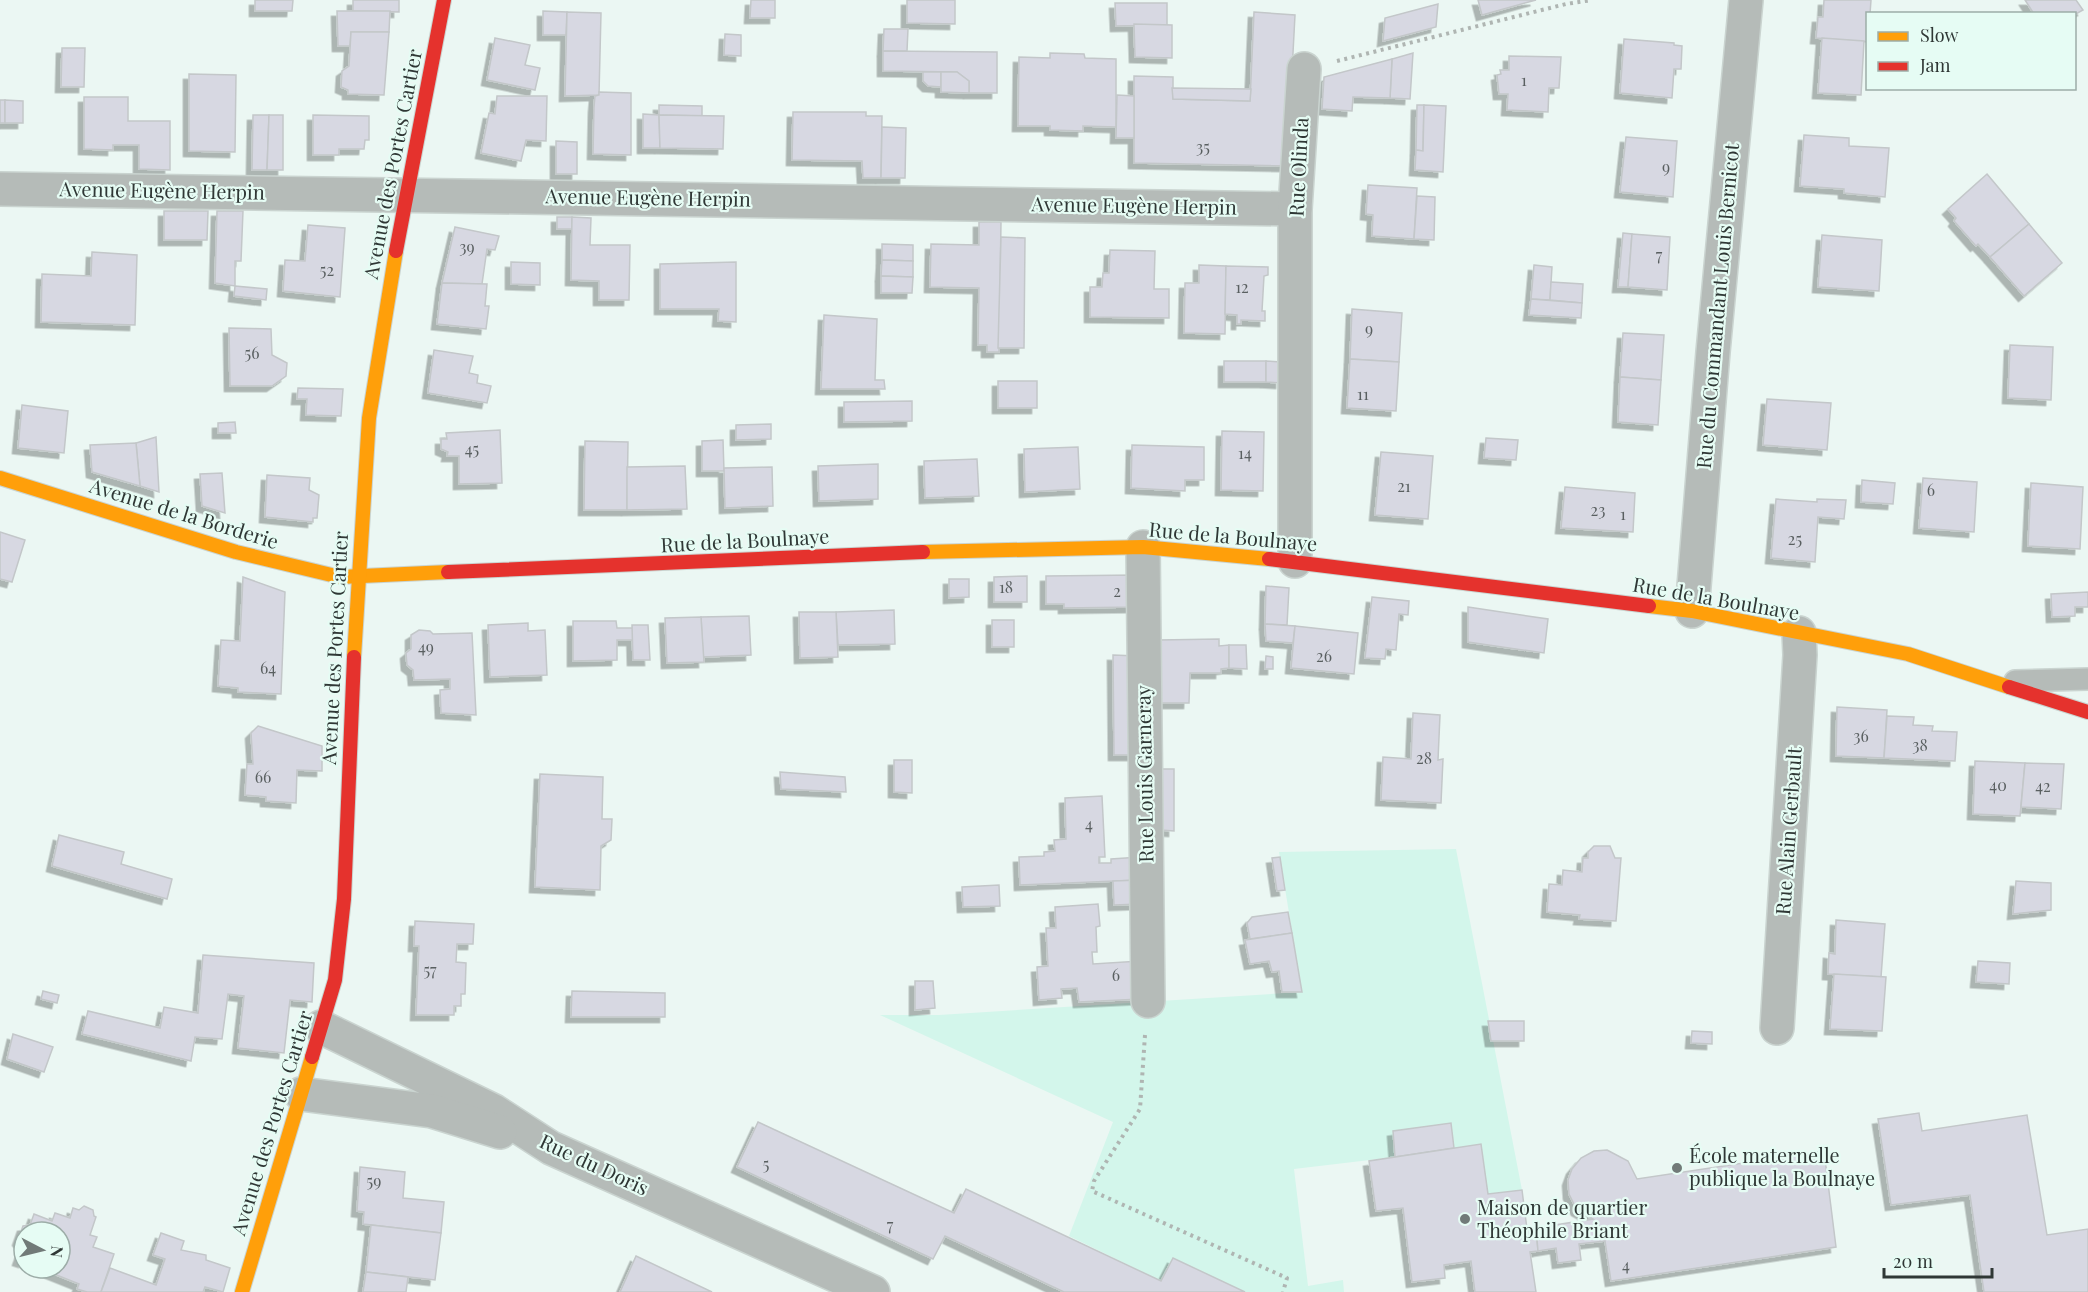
<svg xmlns="http://www.w3.org/2000/svg" width="2088" height="1292" font-family="'Playfair Display',serif">
	<style>
		.green { fill: #d3f6eb }
		.building { fill: #d7d8e2; stroke: #c3c7c9; stroke-width: 1.5; filter: url(#shadow) }
		.lines { fill: none; stroke-linecap: round; stroke-linejoin: round }
		.lane-casing { stroke: #cad4d0; stroke-width: 24 }
		.street-casing { stroke: #cad4d0; stroke-width: 36 }
		.slow-casing { stroke: #cad4d0; stroke-width: 16 }
		.jam-casing { stroke: #cad4d0; stroke-width: 16 }
		.path { stroke: #afb5b2; stroke-width: 4; stroke-dasharray: 3 4.5; stroke-linecap: butt }
		.lane { stroke: #b5bbb8; stroke-width: 21 }
		.street { stroke: #b5bbb8; stroke-width: 33 }
		.slow { stroke: #ff9f0a; stroke-width: 14 }
		.jam { stroke: #e5322d; stroke-width: 14 }
		.poi-dot { fill: #717a78; stroke: #e6fcf4; stroke-width: 2 }
		.labels { text-anchor: middle; stroke-width: 4.5; stroke-linejoin: round; paint-order: stroke }
		.number-label { font-size: 16px; fill: #595f60 }
		.street-label { font-size: 20px; fill: #2f3735; stroke: #e6fcf4 }
		.poi-label { font-size: 20px; fill: #2f3735; stroke: #e6fcf4; text-anchor: start }
	</style>
	<defs>
		<filter id="shadow"><feDropShadow dx="-5.5" dy="5.5" stdDeviation="0" flood-color="#0004"/></filter>
	</defs>
	<rect width="100%" height="100%" fill="#ebf7f3"/>
	<polygon class="green" points="1456,849 1522,1190 1488,1194 1454,1148 1451,1123 1393,1131 1395,1157 1294,1169 1308,1286 1343,1280 1344,1292 1245,1292 1173,1258 1161,1281 1069,1236 1113,1122 880,1015 939,1015 1302,992 1279,852"/>
	<g class="building">
		<polygon points="255,0 293,0 292,11 255,11"/>
		<polygon points="353,0 399,0 399,12 353,11"/>
		<polygon points="751,0 775,0 775,18 750,18"/>
		<polygon points="907,0 955,0 955,24 907,23"/>
		<polygon points="1478,0 1536,0 1482,15"/>
		<polygon points="1824,0 1871,0 1870,14 1868,14 1868,42 1816,38 1818,17 1823,17"/>
		<polygon points="2025,0 2076,0 2083,10 2074,15 2034,14"/>
		<polygon points="1115,3 1167,3 1167,25 1116,26"/>
		<polygon points="1438,4 1436,27 1383,41 1385,18"/>
		<polygon points="337,11 390,11 389,32 351,32 350,46 338,46"/>
		<polygon points="543,11 567,12 566,35 543,35"/>
		<polygon points="567,12 601,13 599,95 565,96"/>
		<polygon points="1254,12 1295,15 1287,166 1134,163 1134,76 1173,77 1173,99 1250,101"/>
		<polygon points="1134,24 1172,25 1172,58 1135,57"/>
		<polygon points="884,29 908,29 907,51 883,51"/>
		<polygon points="351,32 389,32 384,95 348,94 348,90 341,87 342,71 349,66"/>
		<polygon points="725,34 741,35 741,56 724,55"/>
		<polygon points="495,38 530,45 525,65 540,68 535,90 487,80"/>
		<polygon points="1822,38 1864,41 1861,95 1818,93"/>
		<polygon points="1624,39 1674,43 1674,45 1682,46 1681,69 1674,69 1672,98 1620,93"/>
		<polygon points="62,48 85,48 84,87 61,87"/>
		<polygon points="883,51 997,52 997,93 969,93 969,81 957,72 883,71"/>
		<polygon points="1050,53 1084,54 1085,58 1116,59 1116,127 1083,126 1083,131 1050,130 1050,126 1018,126 1019,57 1050,58"/>
		<polygon points="1413,53 1410,99 1390,98 1392,59"/>
		<polygon points="1509,56 1561,57 1559,88 1549,88 1548,112 1507,110 1508,94 1499,94 1497,75 1501,74 1500,70 1509,70"/>
		<polygon points="1392,59 1390,98 1353,97 1352,111 1322,109 1324,77"/>
		<polygon points="923,72 941,72 941,87 928,86 923,81"/>
		<polygon points="941,72 957,72 969,81 969,93 941,92"/>
		<polygon points="189,74 236,75 235,152 189,151"/>
		<polygon points="1172,88 1251,89 1250,101 1173,99"/>
		<polygon points="599,92 631,93 631,155 593,154 594,107 595,96 599,95"/>
		<polygon points="1117,95 1134,96 1134,138 1116,138"/>
		<polygon points="497,96 547,96 546,141 526,140 521,161 481,153 489,113 495,114"/>
		<polygon points="84,97 128,97 128,121 170,121 170,170 139,169 139,145 113,145 113,150 84,149"/>
		<rect x="0" y="100" width="5" height="23"/>
		<polygon points="5,100 23,101 23,123 5,123"/>
		<polygon points="659,105 702,106 702,116 659,115"/>
		<polygon points="1417,105 1424,105 1423,151 1416,150"/>
		<polygon points="1424,105 1446,106 1443,172 1415,170 1416,150 1423,151"/>
		<polygon points="793,112 866,112 866,116 882,116 881,178 863,178 862,161 792,160"/>
		<polygon points="643,114 659,115 660,148 643,148"/>
		<polygon points="253,115 269,115 267,170 252,170"/>
		<polygon points="269,115 283,115 283,170 267,170"/>
		<polygon points="313,115 369,116 369,140 365,140 364,149 339,149 339,155 313,155"/>
		<polygon points="659,115 724,116 723,149 660,148"/>
		<polygon points="882,127 906,128 905,178 881,178"/>
		<polygon points="1804,135 1849,138 1849,146 1889,148 1885,197 1844,193 1844,189 1800,186"/>
		<polygon points="1626,137 1677,141 1673,197 1620,192"/>
		<polygon points="556,141 577,142 577,174 556,174"/>
		<polygon points="1987,174 2029,224 1990,257 1978,244 1976,246 1954,221 1956,218 1948,209"/>
		<polygon points="1368,185 1417,188 1414,239 1372,236 1373,215 1366,214"/>
		<polygon points="1417,196 1435,197 1434,240 1414,239"/>
		<polygon points="164,211 208,211 207,240 164,240"/>
		<polygon points="217,211 243,211 241,261 235,261 235,286 215,283"/>
		<rect x="557" y="217" width="15" height="12"/>
		<polygon points="572,217 591,218 590,245 630,245 629,300 599,300 599,281 571,280"/>
		<polygon points="979,222 1001,222 999,352 987,352 987,345 978,345 979,288 930,287 931,244 979,245"/>
		<polygon points="2029,224 2062,263 2024,296 1990,257"/>
		<polygon points="308,225 345,228 340,297 283,291 285,260 305,261"/>
		<polygon points="455,227 499,236 495,250 487,249 482,284 442,283"/>
		<polygon points="1623,233 1632,234 1628,287 1618,287"/>
		<polygon points="1632,234 1670,237 1667,290 1628,287"/>
		<polygon points="1822,235 1882,240 1879,291 1818,287"/>
		<polygon points="1001,237 1025,238 1024,348 998,348"/>
		<polygon points="882,244 913,245 913,261 882,260"/>
		<polygon points="1110,250 1155,251 1154,289 1169,289 1169,318 1090,317 1090,287 1102,287 1103,273 1109,273"/>
		<polygon points="92,252 137,255 135,325 41,322 42,274 91,276"/>
		<polygon points="882,260 913,261 913,277 881,276"/>
		<polygon points="511,262 540,263 540,285 511,284"/>
		<polygon points="736,262 736,322 718,321 719,309 660,309 660,264"/>
		<polygon points="1199,265 1226,266 1225,334 1184,333 1185,283 1199,283"/>
		<polygon points="1534,265 1552,267 1550,300 1531,299"/>
		<polygon points="1226,266 1268,267 1268,275 1264,276 1262,311 1265,311 1265,321 1241,320 1241,324 1237,324 1237,315 1225,314"/>
		<polygon points="881,276 913,277 912,293 881,293"/>
		<polygon points="1551,282 1583,284 1582,303 1550,300"/>
		<polygon points="442,283 487,284 485,306 489,306 486,329 437,324"/>
		<polygon points="235,286 267,289 266,300 234,296"/>
		<polygon points="1531,299 1582,303 1581,318 1529,315"/>
		<polygon points="1352,309 1402,313 1399,362 1350,359"/>
		<polygon points="824,315 877,319 875,380 884,380 885,389 821,389"/>
		<polygon points="229,328 271,329 272,355 287,363 286,376 272,386 230,386"/>
		<polygon points="1623,333 1664,335 1661,380 1620,377"/>
		<polygon points="2010,345 2053,347 2051,400 2008,398"/>
		<polygon points="434,350 473,356 469,373 478,375 477,383 491,386 487,403 428,393"/>
		<polygon points="1350,359 1399,362 1396,411 1347,408"/>
		<rect x="1224" y="361" width="42" height="21"/>
		<polygon points="1266,361 1281,362 1281,383 1266,382"/>
		<polygon points="1620,377 1661,380 1658,425 1618,422"/>
		<rect x="998" y="381" width="39" height="27"/>
		<polygon points="298,388 343,389 341,416 306,415 307,399 297,399"/>
		<polygon points="1767,399 1831,403 1827,450 1763,445"/>
		<polygon points="912,401 912,421 844,422 844,402"/>
		<polygon points="22,405 68,411 64,453 18,448"/>
		<polygon points="235,422 236,433 218,433 218,423"/>
		<polygon points="771,424 771,439 736,440 736,425"/>
		<polygon points="500,430 502,483 459,484 459,456 447,456 448,452 441,449 441,439 447,439 446,433"/>
		<polygon points="1222,431 1264,432 1263,491 1221,490"/>
		<polygon points="156,437 159,492 140,486 136,443"/>
		<polygon points="1486,438 1518,440 1516,460 1484,458"/>
		<polygon points="723,440 724,471 702,471 702,441"/>
		<polygon points="585,441 628,442 627,510 584,510"/>
		<polygon points="136,443 140,486 92,472 90,445"/>
		<polygon points="1132,445 1204,447 1204,480 1185,480 1185,491 1131,488"/>
		<polygon points="1078,447 1080,489 1025,492 1024,449"/>
		<polygon points="1381,452 1433,456 1428,519 1375,515"/>
		<polygon points="977,459 979,496 925,498 924,461"/>
		<polygon points="878,464 878,499 819,501 818,466"/>
		<polygon points="685,466 687,509 627,510 627,467"/>
		<polygon points="772,467 773,506 725,508 724,468"/>
		<polygon points="222,473 225,513 202,506 200,474"/>
		<polygon points="267,475 310,478 309,490 319,495 317,518 313,518 313,522 265,517"/>
		<polygon points="1923,478 1977,482 1974,532 1919,528"/>
		<polygon points="1862,480 1895,483 1893,504 1861,502"/>
		<polygon points="2031,483 2083,487 2080,549 2028,546"/>
		<polygon points="1565,487 1635,493 1633,532 1561,528"/>
		<polygon points="1776,499 1817,502 1817,499 1846,500 1844,519 1818,517 1815,562 1771,558"/>
		<polygon points="0,532 25,540 12,582 0,579"/>
		<polygon points="1137,575 1136,607 1064,608 1064,604 1046,604 1046,576"/>
		<polygon points="1027,576 1027,602 994,602 994,577"/>
		<polygon points="243,577 285,592 281,694 238,692 238,688 218,686 221,640 240,641"/>
		<polygon points="949,579 969,579 969,597 949,598"/>
		<polygon points="1266,586 1289,588 1287,625 1265,624"/>
		<polygon points="2088,592 2088,607 2075,607 2075,616 2052,617 2051,594"/>
		<polygon points="1372,597 1409,601 1408,615 1399,614 1396,650 1386,649 1385,659 1365,658"/>
		<polygon points="1468,607 1548,619 1544,653 1468,642"/>
		<polygon points="894,610 895,644 838,645 836,612"/>
		<polygon points="799,612 836,612 838,657 800,658"/>
		<polygon points="749,616 751,655 703,657 701,617"/>
		<polygon points="701,617 704,662 667,663 665,618"/>
		<rect x="992" y="620" width="22" height="27"/>
		<polygon points="573,621 616,621 617,628 633,628 633,640 617,640 617,660 573,661"/>
		<polygon points="528,623 528,631 545,630 547,675 490,677 488,625"/>
		<polygon points="1265,624 1295,626 1293,643 1266,641"/>
		<polygon points="632,625 648,625 650,660 633,660"/>
		<polygon points="1295,626 1358,633 1354,674 1291,668"/>
		<polygon points="419,630 430,631 433,634 472,633 476,715 441,713 440,690 450,689 450,679 414,680 413,670 407,665 406,653 411,649 411,635"/>
		<polygon points="1219,639 1219,646 1229,645 1229,668 1221,669 1221,673 1190,673 1189,703 1160,703 1159,640"/>
		<polygon points="1229,645 1246,645 1247,669 1229,668"/>
		<polygon points="1113,655 1137,656 1138,755 1114,755"/>
		<polygon points="1266,656 1273,657 1273,669 1265,669"/>
		<polygon points="1837,707 1887,710 1884,758 1836,756"/>
		<polygon points="1413,713 1440,715 1438,760 1443,759 1441,803 1381,800 1383,757 1411,759"/>
		<polygon points="1887,716 1914,717 1913,725 1933,726 1932,731 1957,732 1955,761 1884,758"/>
		<polygon points="258,726 322,746 322,771 297,770 296,803 266,801 266,797 245,795 247,764 253,764 251,733"/>
		<polygon points="894,760 912,760 912,793 894,792"/>
		<polygon points="1975,761 2025,763 2020,816 1973,814"/>
		<polygon points="2025,763 2064,764 2061,809 2021,807"/>
		<polygon points="1160,769 1174,769 1174,831 1161,830"/>
		<polygon points="780,772 845,777 846,792 781,789"/>
		<polygon points="540,774 603,777 602,819 612,819 611,840 601,846 600,890 535,887"/>
		<polygon points="1102,796 1105,857 1099,857 1099,863 1111,863 1111,859 1140,857 1140,880 1020,885 1019,857 1044,856 1044,852 1055,851 1054,840 1066,839 1065,798"/>
		<polygon points="59,835 124,852 121,864 172,879 167,899 52,866"/>
		<polygon points="1594,846 1610,846 1615,858 1621,858 1616,921 1579,919 1580,915 1547,912 1549,884 1562,885 1563,870 1582,872 1583,858 1588,858 1588,852"/>
		<polygon points="1280,857 1285,890 1277,891 1272,858"/>
		<polygon points="1140,880 1140,904 1114,905 1113,881"/>
		<polygon points="2016,881 2051,883 2051,910 2013,914"/>
		<polygon points="999,885 1000,906 963,907 962,887"/>
		<polygon points="1098,904 1100,926 1096,927 1097,952 1092,952 1093,964 1140,961 1141,999 1079,1002 1077,988 1061,989 1062,998 1039,1000 1037,967 1048,966 1046,928 1056,928 1055,907"/>
		<polygon points="1288,912 1292,933 1250,939 1247,923 1252,917"/>
		<polygon points="1836,920 1885,924 1881,977 1828,974 1829,953 1835,954"/>
		<polygon points="415,921 474,924 473,944 457,944 456,962 466,963 465,994 461,994 461,1006 454,1006 454,1015 416,1015 419,946 414,946"/>
		<polygon points="1292,933 1302,992 1282,992 1279,971 1272,972 1269,961 1250,964 1245,940"/>
		<polygon points="203,955 314,963 312,1002 290,1000 284,1053 238,1048 244,996 228,994 222,1039 195,1037 191,1061 82,1034 88,1011 160,1028 164,1007 198,1013"/>
		<polygon points="1978,961 2010,963 2009,984 1976,982"/>
		<polygon points="1834,974 1886,977 1882,1031 1830,1029"/>
		<polygon points="915,981 933,981 935,1008 915,1010"/>
		<polygon points="43,991 59,995 57,1003 41,999"/>
		<polygon points="572,991 665,993 665,1017 571,1017"/>
		<polygon points="1488,1021 1524,1021 1524,1041 1491,1041"/>
		<polygon points="1692,1031 1712,1032 1712,1044 1691,1043"/>
		<polygon points="13,1034 53,1047 44,1072 7,1059"/>
		<polygon points="1919,1113 1922,1131 2027,1115 2047,1235 2088,1229 2088,1292 1984,1292 1970,1195 1891,1205 1878,1119"/>
		<polygon points="758,1122 954,1213 966,1189 1161,1281 1173,1258 1245,1292 1064,1292 945,1236 933,1259 737,1167"/>
		<polygon points="1451,1123 1454,1148 1395,1157 1393,1131"/>
		<polygon points="1481,1144 1488,1194 1522,1190 1527,1229 1536,1228 1538,1251 1530,1252 1536,1292 1475,1292 1471,1261 1444,1265 1445,1278 1412,1282 1403,1208 1376,1211 1369,1161"/>
		<polygon points="1607,1150 1628,1161 1637,1179 1824,1151 1836,1247 1611,1281 1605,1241 1579,1244 1581,1260 1558,1263 1556,1248 1538,1251 1536,1228 1593,1219 1577,1210 1569,1194 1568,1180 1572,1169 1581,1158 1594,1151"/>
		<polygon points="360,1167 405,1172 403,1198 444,1202 441,1233 363,1224 364,1212 357,1211"/>
		<polygon points="84,1206 93,1210 94,1216 96,1217 90,1235 97,1237 93,1247 114,1254 101,1292 87,1292 77,1289 79,1284 39,1268 60,1268 60,1232 24,1232 24,1262 18,1260 23,1246 18,1240 23,1226 30,1225 34,1214 52,1221 55,1213 70,1218 73,1208 79,1210"/>
		<polygon points="371,1225 441,1233 435,1280 366,1272"/>
		<polygon points="161,1233 184,1241 181,1250 206,1255 206,1260 230,1268 223,1292 205,1287 203,1292 101,1292 110,1268 156,1285 165,1259 153,1255"/>
		<polygon points="636,1256 712,1292 620,1292"/>
		<polygon points="366,1272 408,1277 406,1292 363,1292"/>
	</g>
	<g class="lines">
		<defs>
			<polyline id="lane" points="2015,681 2088,679"/>
			<g id="street">
				<polyline points="0,189 1295,209"/>
				<polyline points="1143,547 1148,1001"/>
				<polyline points="1295,561 1295,209 1304,69"/>
				<polyline points="1692,611 1713,352 1746,0"/>
				<polyline points="321,1027 494,1111 551,1148 873,1292"/>
				<polyline points="1777,1028 1800,655 1799,633"/>
				<polyline points="301,1094 432,1111 500,1132"/>
			</g>
			<g id="slow">
				<polyline points="0,478 236,552 340,577 448,572"/>
				<polyline points="923,552 1143,547 1269,559"/>
				<polyline points="1649,606 1692,611 1908,654 2009,687"/>
				<polyline points="354,657 369,418 396,251"/>
				<polyline points="242,1292 312,1057"/>
			</g>
			<g id="jam">
				<polyline points="396,251 444,0"/>
				<polyline points="1269,559 1649,606"/>
				<polyline points="448,572 923,552"/>
				<polyline points="2009,687 2088,712"/>
				<polyline points="312,1057 335,980 344,899 354,657"/>
			</g>
		</defs>
		<use href="#lane" class="lane-casing"/>
		<use href="#street" class="street-casing"/>
		<use href="#slow" class="slow-casing"/>
		<use href="#jam" class="jam-casing"/>
		<g class="path">
			<polyline points="1337,61 1566,4 1592,0"/>
			<polyline points="1145,1035 1140,1109 1094,1181 1092,1191 1287,1278 1283,1292"/>
		</g>
		<use href="#lane" class="lane"/>
		<use href="#street" class="street"/>
		<use href="#slow" class="slow"/>
		<use href="#jam" class="jam"/>
	</g>
	<g class="poi-dot">
		<circle cx="1677" cy="1168" r="6"/>
		<circle cx="1465" cy="1219" r="6"/>
	</g>
	<g class="labels">
		<g class="number-label">
			<text x="1524" y="86">1</text>
			<text x="1203" y="153">35</text>
			<text x="1666" y="173">9</text>
			<text x="467" y="253">39</text>
			<text x="1659" y="261">7</text>
			<text x="327" y="276">52</text>
			<text x="1242" y="293">12</text>
			<text x="1369" y="335">9</text>
			<text x="252" y="359">56</text>
			<text x="1363" y="400">11</text>
			<text x="472" y="455">45</text>
			<text x="1245" y="459">14</text>
			<text x="1404" y="492">21</text>
			<text x="1931" y="496">6</text>
			<text x="1598" y="516">23</text>
			<text x="1623" y="520">1</text>
			<text x="1795" y="545">25</text>
			<text x="1006" y="593">18</text>
			<text x="1117" y="597">2</text>
			<text x="426" y="653">49</text>
			<text x="1324" y="662">26</text>
			<text x="268" y="674">64</text>
			<text x="1861" y="742">36</text>
			<text x="1920" y="751">38</text>
			<text x="1424" y="764">28</text>
			<text x="263" y="783">66</text>
			<text x="1998" y="791">40</text>
			<text x="2043" y="792">42</text>
			<text x="1089" y="830">4</text>
			<text x="430" y="976">57</text>
			<text x="1116" y="981">6</text>
			<text x="766" y="1170">5</text>
			<text x="374" y="1187">59</text>
			<text x="890" y="1231">7</text>
			<text x="1626" y="1271">4</text>
		</g>
		<g class="street-label">
			<text transform="translate(393 164) rotate(-79)" y="7">Avenue des Portes Cartier</text>
			<text transform="translate(1299 167) rotate(-87)" y="7">Rue Olinda</text>
			<text transform="translate(162 191) rotate(1)" y="7">Avenue Eugène Herpin</text>
			<text transform="translate(648 198) rotate(1)" y="7">Avenue Eugène Herpin</text>
			<text transform="translate(1134 206) rotate(1)" y="7">Avenue Eugène Herpin</text>
			<text transform="translate(1718 306) rotate(-85)" y="7">Rue du Commandant Louis Bernicot</text>
			<text transform="translate(184 514) rotate(17)" y="7">Avenue de la Borderie</text>
			<text transform="translate(1233 537) rotate(5)" y="7">Rue de la Boulnaye</text>
			<text transform="translate(745 541) rotate(-3)" y="7">Rue de la Boulnaye</text>
			<text transform="translate(1716 599) rotate(10)" y="7">Rue de la Boulnaye</text>
			<text transform="translate(335 648) rotate(-87)" y="7">Avenue des Portes Cartier</text>
			<text transform="translate(1145 774) rotate(-91)" y="7">Rue Louis Garneray</text>
			<text transform="translate(1789 831) rotate(-86)" y="7">Rue Alain Gerbault</text>
			<text transform="translate(272 1123) rotate(-73)" y="7">Avenue des Portes Cartier</text>
			<text transform="translate(594 1165) rotate(25)" y="7">Rue du Doris</text>
		</g>
		<g class="poi-label">
			<text x="1689" y="1163">École maternelle<tspan x="1689" dy="23">publique la Boulnaye</tspan></text>
			<text x="1477" y="1215">Maison de quartier<tspan x="1477" dy="23">Théophile Briant</tspan></text>
		</g>
	</g>
	<rect x="1866" y="12" width="210" height="78" fill="#e6fcf4" stroke="#9dada8" stroke-width="1.5"/>
	<rect x="1878" y="32" width="30" height="9" fill="#ff9f0a" stroke="#9dada8" stroke-width="1.5"/>
	<text x="1920" y="42" font-size="18" fill="#2f3735">Slow</text>
	<rect x="1878" y="62" width="30" height="9" fill="#e5322d" stroke="#9dada8" stroke-width="1.5"/>
	<text x="1920" y="72" font-size="18" fill="#2f3735">Jam</text>
	<g transform="translate(42 1250) rotate(97)"><circle r="28" fill="#e6fcf4" stroke="#9dada8" stroke-width="1.5"/>
	<path d="M0-4.5L10 22L0 15L-10 22Z" fill="#717a78"/>
	<text y="-9" font-size="16" font-weight="bold" text-anchor="middle" fill="#2f3735">N</text>
	</g>
	<path d="M1884 1268v9h108v-9" fill="none" stroke="#2f3735" stroke-width="3"/>
	<text x="1893" y="1268" font-size="18" fill="#2f3735" stroke="#e6fcf4" stroke-width="4.5" paint-order="stroke">20 m</text>
</svg>
